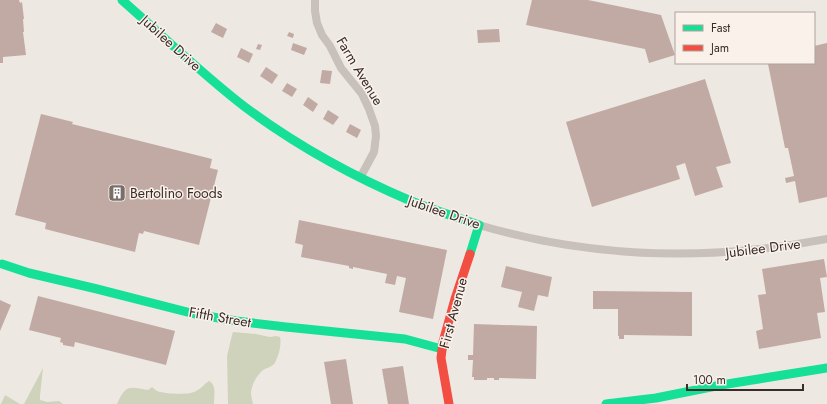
<svg xmlns="http://www.w3.org/2000/svg" width="827" height="404" font-family="Jost,sans-serif">
	<style>
		.green { fill: #d0d3bc }
		.building { fill: #c1aaa4 }
		.lines { fill: none; stroke-linecap: round; stroke-linejoin: round }
		.street { stroke: #c7c0bb; stroke-width: 8 }
		.fast { stroke: #16e098; stroke-width: 9 }
		.jam { stroke: #f24e42; stroke-width: 9 }
		.labels { text-anchor: middle; stroke-width: 3; stroke-linejoin: round; paint-order: stroke }
		.street-label { font-size: 14px; fill: #382d29; stroke: #faf1ea }
		.poi-label { font-size: 14px; fill: #382d29; stroke: #faf1ea; text-anchor: start }
	</style>
	<rect width="100%" height="100%" fill="#eee8e3"/>
	<g class="green">
		<path d="M233 332 256 334 270 337 276 336 280 337C282 344 278 359 274 364 271 367 266 368 263 370 257 375 252 384 251 392 251 396 252 400 253 404H228L227 356 232 335Z"/>
		<polygon points="43,368 40,396 40,400 47,402 59,401 63,404 24,404"/>
		<path d="M209 381C217 385 214 396 214 404H117C125 385 129 386 148 390L152 387C155 389 157 392 161 392 168 394 190 395 196 391 201 389 204 384 209 381Z"/>
		<polygon points="5,395 20,404 1,404"/>
	</g>
	<g class="building">
		<polygon points="0,0 19,0 20,3 22,2 24,19 23,19 24,32 23,32 26,55 3,57 3,63 0,63"/>
		<polygon points="532,0 588,0 661,15 675,55 649,63 645,49 526,25"/>
		<polygon points="216,23 227,29 223,38 211,32"/>
		<polygon points="499,29 500,42 478,43 477,30"/>
		<polygon points="289,32 294,34 293,38 287,36"/>
		<polygon points="293,43 307,48 304,55 291,50"/>
		<polygon points="827,43 827,197 799,203 795,181 786,183 785,178 794,176 788,148 785,148 768,64 771,64 770,63 814,63 814,46"/>
		<polygon points="258,44 262,45 260,50 256,49"/>
		<polygon points="241,48 253,54 249,63 237,57"/>
		<polygon points="266,67 278,75 272,84 260,76"/>
		<polygon points="322,70 332,71 330,84 320,83"/>
		<polygon points="705,79 731,163 716,167 723,187 695,196 685,163 676,166 680,179 592,207 566,122"/>
		<polygon points="287,83 297,89 292,97 282,91"/>
		<polygon points="308,97 318,104 313,112 303,105"/>
		<polygon points="328,110 339,117 333,125 323,119"/>
		<polygon points="41,114 73,122 72,124 212,159 210,168 218,170 199,245 144,231 143,234 139,233 135,252 45,229 46,223 15,215"/>
		<polygon points="350,124 361,130 357,138 346,132"/>
		<polygon points="299,220 447,250 433,319 399,312 406,278 397,276 395,285 385,283 387,274 353,267 353,269 349,268 349,266 301,257 303,245 295,243"/>
		<polygon points="824,259 827,277 820,278 825,312 817,313 821,338 759,349 756,331 763,329 758,295 766,294 762,269"/>
		<polygon points="506,266 552,277 548,297 538,295 534,311 518,307 522,292 501,287"/>
		<polygon points="593,291 692,292 692,336 624,335 624,339 619,339 619,336 618,336 618,309 593,309"/>
		<polygon points="38,296 175,331 166,365 75,342 74,347 63,345 63,343 60,342 61,338 29,330"/>
		<polygon points="0,300 11,305 0,331"/>
		<polygon points="474,324 537,326 536,379 499,378 499,380 494,380 494,378 487,378 487,380 474,380 474,377 472,377 473,360 468,360 468,355 473,355"/>
		<polygon points="346,359 353,404 331,404 324,362"/>
		<polygon points="403,366 409,404 388,404 382,369"/>
	</g>
	<g class="lines">
		<g class="street">
			<polyline points="315,0 315,11 317,23 322,35 330,46 341,68 362,94 369,109 375,126 376,136 374,152 360,178"/>
			<path d="M479 225C593 259 711 261 827 239"/>
		</g>
		<g class="fast">
			<path d="M122 0C163 36 202 74 245 107 296 145 352 176 411 201 433 210 456 217 479 225L470 254"/>
			<polyline points="2,264 29,273 97,289 195,314 236,321 286,327 405,339 442,349"/>
			<polyline points="606,404 656,398 721,385 827,368"/>
		</g>
		<polyline class="jam" points="449,404 441,358 443,342 455,299 470,254"/>
	</g>
	<defs>
		<symbol id="building-square" viewBox="-11 -11 22 22"><rect x="-9" y="-9" width="18" height="18" rx="4" fill="#786e6a" stroke="#faf1ea"/><path d="M-4-6H4V6H1V3H-1V6H-4ZM-2.5-4.3h1.7v1.8h-1.7ZM.8-4.3h1.7v1.8H.8ZM-2.5-1h1.7V.8h-1.7ZM.8-1h1.7V.8H.8Z" fill="#fff"/></symbol>
	</defs>
	<g fill-rule="evenodd">
		<use href="#building-square" x="107" y="183" width="20" height="20"/>
	</g>
	<g class="labels">
		<g class="street-label">
			<text transform="translate(171 43) rotate(42)" y="5">Jubilee Drive</text>
			<text transform="translate(360 71) rotate(59)" y="5">Farm Avenue</text>
			<text transform="translate(444 212) rotate(19)" y="5">Jubilee Drive</text>
			<text transform="translate(763 248) rotate(-7)" y="5">Jubilee Drive</text>
			<text transform="translate(453 313) rotate(-75)" y="5">First Avenue</text>
			<text transform="translate(220 317) rotate(10)" y="5">Fifth Street</text>
		</g>
		<g class="poi-label">
			<text x="130" y="198">Bertolino Foods</text>
		</g>
	</g>
	<rect x="675" y="12" width="140" height="52" fill="#faf1ea" stroke="#aca39d"/>
	<rect x="683" y="25" width="20" height="6" fill="#16e098" stroke="#aca39d"/>
	<text x="711" y="32" font-size="12" fill="#382d29">Fast</text>
	<rect x="683" y="45" width="20" height="6" fill="#f24e42" stroke="#aca39d"/>
	<text x="711" y="52" font-size="12" fill="#382d29">Jam</text>
	<path d="M687 384v6h116v-6" fill="none" stroke="#382d29" stroke-width="2"/>
	<text x="693" y="384" font-size="12" fill="#382d29" stroke="#faf1ea" stroke-width="3" paint-order="stroke">100 m</text>
</svg>
